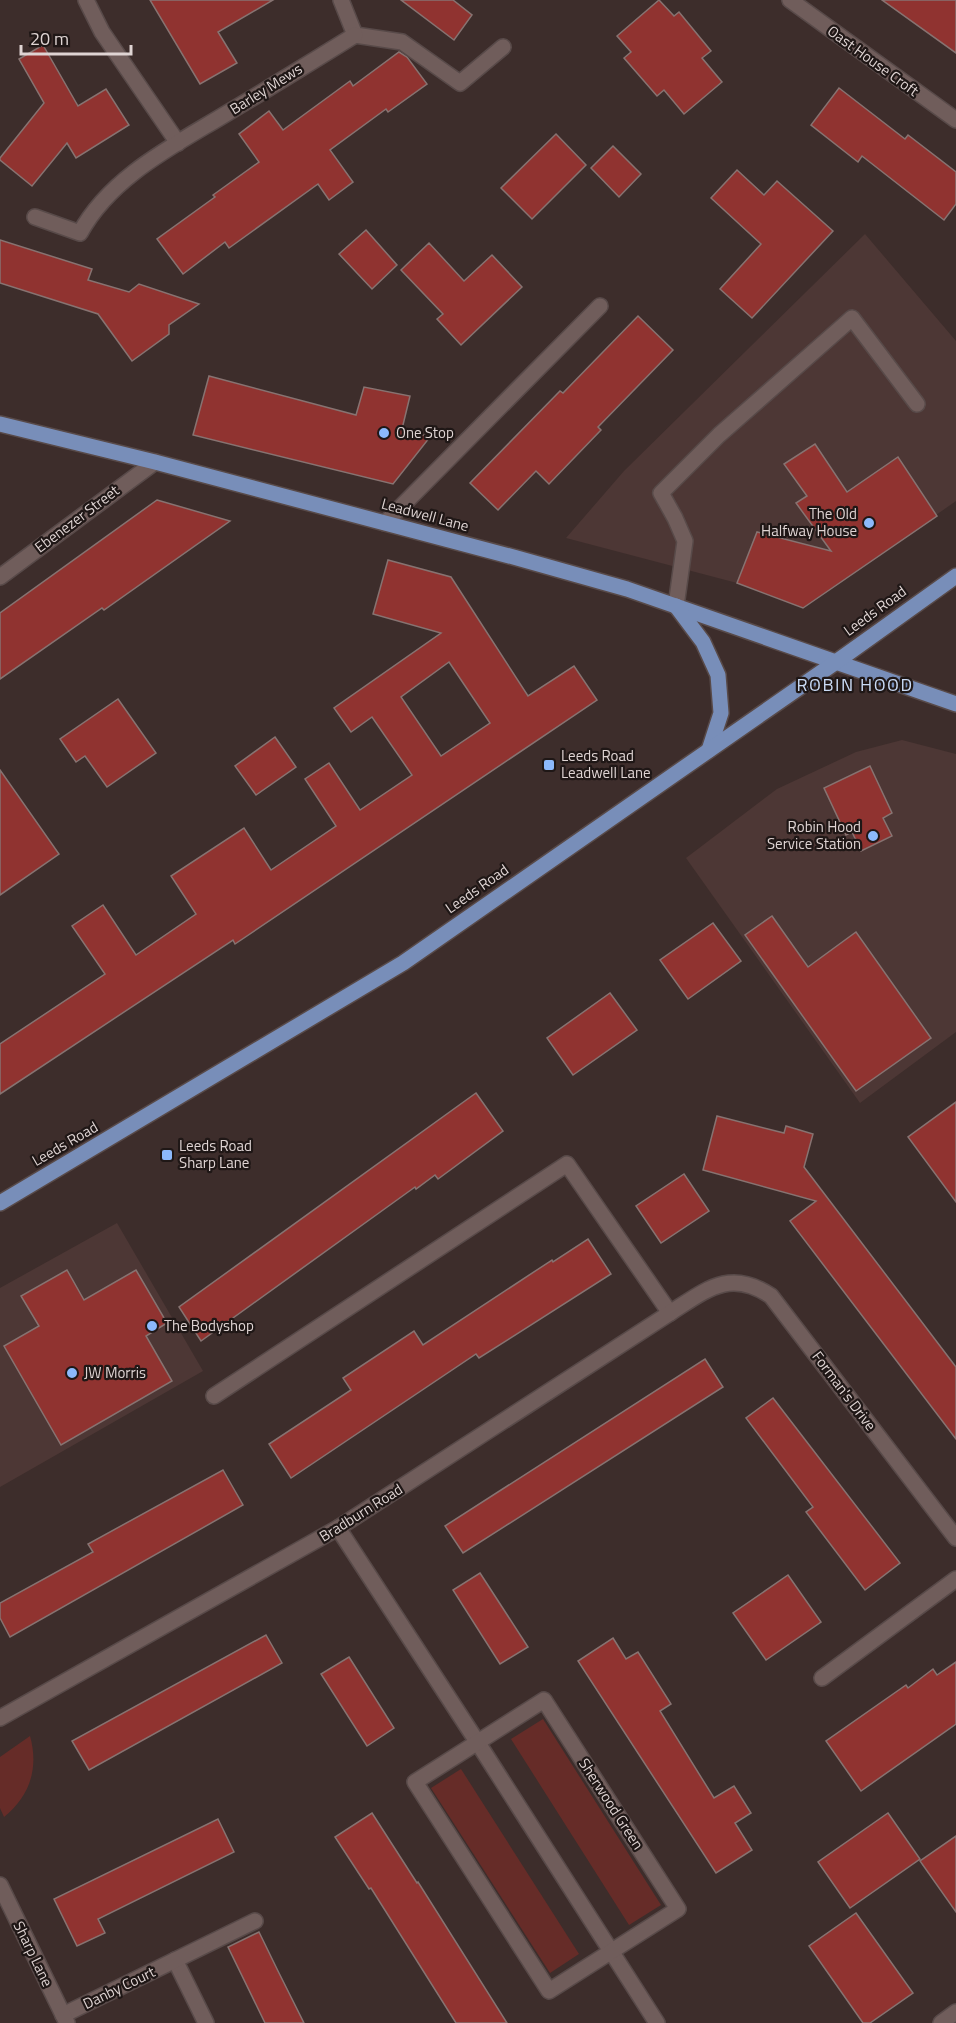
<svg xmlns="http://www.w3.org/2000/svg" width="956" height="2023" font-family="'Titillium Web',sans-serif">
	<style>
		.built { fill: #4d3735 }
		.green { fill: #662c28 }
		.building { fill: #903330; stroke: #877371; stroke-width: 1.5; fill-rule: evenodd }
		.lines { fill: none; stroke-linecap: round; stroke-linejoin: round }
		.lane-casing { stroke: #584a49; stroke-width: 18 }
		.street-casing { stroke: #584a49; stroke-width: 18 }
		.secondary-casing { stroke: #584a49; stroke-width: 18 }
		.primary-casing { stroke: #584a49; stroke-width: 18 }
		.lane { stroke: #705d5b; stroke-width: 15 }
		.street { stroke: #705d5b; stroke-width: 15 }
		.secondary { stroke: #705d5b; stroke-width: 15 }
		.primary { stroke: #788eb9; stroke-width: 15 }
		.poi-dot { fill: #8cb9fc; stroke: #1f1716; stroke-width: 2 }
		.labels { text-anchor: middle; stroke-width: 4.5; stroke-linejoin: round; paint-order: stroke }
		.street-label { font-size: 15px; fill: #dfd4d3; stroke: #1f1716 }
		.poi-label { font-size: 15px; fill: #dfd4d3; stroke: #1f1716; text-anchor: start }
		.quarter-label { font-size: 18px; letter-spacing: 1.5px; fill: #cadbf5; stroke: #1f1716 }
	</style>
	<rect width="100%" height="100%" fill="#3d2d2b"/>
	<g class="built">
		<polygon points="865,234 956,341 956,501 803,608 737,583 566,538 624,471"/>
		<polygon points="902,740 956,754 956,1032 860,1103 686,858 777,789 856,752"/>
		<polygon points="117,1223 203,1371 0,1487 0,1288"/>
	</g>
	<g class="green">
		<polygon points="543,1719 661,1905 629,1925 511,1739"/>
		<path d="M30 1736C39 1768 30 1796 4 1817L0 1808V1757Z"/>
		<polygon points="461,1769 579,1954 550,1973 431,1788"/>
	</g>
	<g class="building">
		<polygon points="150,0 273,0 218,32 237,63 200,84"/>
		<polygon points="401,0 453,0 472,15 454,40"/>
		<polygon points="659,0 674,16 679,12 711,51 702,58 722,82 684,114 664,90 657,96 624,58 631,52 617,36"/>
		<polygon points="882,0 956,0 956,53"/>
		<polygon points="43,45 78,106 106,89 129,125 76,158 67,143 32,186 0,160 0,158 44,103 19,59"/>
		<polygon points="399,52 407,57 427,84 388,112 386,109 330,150 353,182 329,200 318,184 229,248 225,242 183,274 157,239 215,197 213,195 259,162 239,134 269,111 283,130 350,81 353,86"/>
		<polygon points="839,88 905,139 908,135 956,172 956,204 944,220 862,156 858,162 811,125"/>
		<polygon points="556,134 586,165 532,219 501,188"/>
		<polygon points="613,146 641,174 619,197 591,168"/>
		<polygon points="737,170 764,195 777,181 833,231 752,318 720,289 761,244 711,198"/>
		<polygon points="366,230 397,265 372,289 339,254"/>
		<polygon points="0,240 92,269 88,280 129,292 139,284 199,304 169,325 169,334 132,361 98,314 0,283"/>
		<polygon points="429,243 464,281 492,255 522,287 461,345 437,319 443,314 401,270"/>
		<polygon points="638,316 673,350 598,427 601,430 549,484 536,471 498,510 470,483 560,391 563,393"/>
		<polygon points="209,376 356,415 364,387 410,396 402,429 430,437 393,484 193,435"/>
		<polygon points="815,444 847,492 898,457 937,516 803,608 737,583 757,532 831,551 796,503 807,496 784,464"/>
		<polygon points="157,500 230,521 104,610 102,608 0,679 0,613"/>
		<path d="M388 560 451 577 528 696 574 666 597 700 235 944 233 940 0 1094V1044L105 974 72 926 103 905 136 955 196 914 171 876 244 828 271 870 336 826 305 779 329 763 360 810 412 775 372 717 351 732 334 708 441 633 373 614ZM449 662 490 723 441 756 401 697Z"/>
		<polygon points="118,699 156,753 107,787 85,756 76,762 60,739"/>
		<polygon points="275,737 296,767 256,795 235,766"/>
		<polygon points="870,766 892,813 883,818 892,836 861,851 852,832 846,835 824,788"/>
		<polygon points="0,770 59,854 0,895"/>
		<polygon points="772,916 808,967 856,932 931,1038 856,1091 745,935"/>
		<polygon points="713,923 741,961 688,999 660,960"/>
		<polygon points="610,993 637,1030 573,1075 547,1038"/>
		<polygon points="476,1093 503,1131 438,1179 435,1175 416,1189 415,1187 201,1341 179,1307"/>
		<polygon points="956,1102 956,1202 908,1137"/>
		<polygon points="717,1116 784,1133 786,1126 813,1134 804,1167 956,1367 956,1439 790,1221 816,1201 703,1170"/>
		<polygon points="684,1174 709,1211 661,1243 636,1206"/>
		<polygon points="588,1239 611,1274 479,1358 476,1354 291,1478 269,1444 351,1390 343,1378 414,1331 423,1345 552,1260 553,1262"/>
		<polygon points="67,1270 84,1300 136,1270 167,1323 146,1336 172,1381 61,1445 4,1346 39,1326 21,1296"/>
		<polygon points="705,1359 723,1387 463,1553 445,1526"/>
		<polygon points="773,1398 900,1563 865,1590 806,1512 813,1507 746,1418"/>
		<polygon points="223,1470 243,1505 10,1637 0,1618 0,1603 93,1552 88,1544"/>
		<polygon points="480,1573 528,1647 500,1664 453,1590"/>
		<polygon points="788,1575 821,1622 766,1660 733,1613"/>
		<polygon points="266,1635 282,1663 89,1770 72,1741"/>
		<polygon points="613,1638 626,1659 638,1652 671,1704 660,1711 714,1798 734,1786 751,1813 735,1823 752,1850 716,1873 578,1661"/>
		<polygon points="349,1657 394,1728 367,1746 321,1674"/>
		<polygon points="956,1662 956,1724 861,1791 826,1741 906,1685 908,1688 933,1669 937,1675"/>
		<polygon points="372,1813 417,1883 418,1882 507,2023 456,2023 371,1888 369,1889 335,1837"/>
		<polygon points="888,1813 920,1859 850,1908 818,1862"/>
		<polygon points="218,1819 234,1852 98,1919 105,1933 77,1946 54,1899"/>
		<polygon points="956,1836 956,1912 920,1861"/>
		<polygon points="856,1913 913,1993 870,2023 863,2023 809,1946"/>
		<polygon points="259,1932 278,1971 304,2023 265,2023 228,1947"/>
	</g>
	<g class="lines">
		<defs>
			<g id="lane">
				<polyline points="341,0 355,35 402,42 460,83 503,47"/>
				<polyline points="385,523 600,306"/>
				<polyline points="676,606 685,541 675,518 661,493 719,435 852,318 917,404"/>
				<polyline points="214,1396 567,1164 670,1313"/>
				<polyline points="822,1678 956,1579"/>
			</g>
			<g id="street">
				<polyline points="86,0 102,32 178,143"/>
				<polyline points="790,0 956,120"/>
				<path d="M35 217 80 233C111 176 175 145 229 112 271 87 313 61 355 35"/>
				<polyline points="0,577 155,462"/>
				<polyline points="338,1528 478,1743 657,2023"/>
				<polygon points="544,1700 678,1909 549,1991 415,1782"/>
				<path d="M0 1718 338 1528 670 1313C706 1290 730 1268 771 1296L956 1538"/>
				<polyline points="175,1960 206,2023"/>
				<polyline points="63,2015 255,1921"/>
				<polyline points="941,2023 956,2012"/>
			</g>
			<polyline id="secondary" points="0,1885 67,2023"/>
			<g id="primary">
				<polyline points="0,424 155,462 517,558 627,589 956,704"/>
				<polyline points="676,606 703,642 718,675 721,713 709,750"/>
				<polyline points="0,1203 403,963 836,662 956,576"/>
			</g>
		</defs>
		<use href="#lane" class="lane-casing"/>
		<use href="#street" class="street-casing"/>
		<use href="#secondary" class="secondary-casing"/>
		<use href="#primary" class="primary-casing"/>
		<use href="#lane" class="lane"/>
		<use href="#street" class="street"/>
		<use href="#secondary" class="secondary"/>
		<use href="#primary" class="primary"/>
	</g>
	<g class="poi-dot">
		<circle cx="384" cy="433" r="6"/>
		<circle cx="869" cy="523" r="6"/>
		<rect x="543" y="759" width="12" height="12" rx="3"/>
		<circle cx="873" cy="836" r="6"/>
		<rect x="161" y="1149" width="12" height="12" rx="3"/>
		<circle cx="152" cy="1326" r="6"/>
		<circle cx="72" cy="1373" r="6"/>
	</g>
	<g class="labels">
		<g class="street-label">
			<text transform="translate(873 61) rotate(36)" y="5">Oast House Croft</text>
			<text transform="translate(266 89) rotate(-32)" y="5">Barley Mews</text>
			<text transform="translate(425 515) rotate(15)" y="5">Leadwell Lane</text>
			<text transform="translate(77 519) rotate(-37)" y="5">Ebenezer Street</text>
			<text transform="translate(875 611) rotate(-36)" y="5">Leeds Road</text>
			<text transform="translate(477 889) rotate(-35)" y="5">Leeds Road</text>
			<text transform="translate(65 1144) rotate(-30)" y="5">Leeds Road</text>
			<text transform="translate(844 1391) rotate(53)" y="5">Forman's Drive</text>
			<text transform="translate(361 1513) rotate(-32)" y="5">Bradburn Road</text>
			<text transform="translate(611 1804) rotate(57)" y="5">Sherwood Green</text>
			<text transform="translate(33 1954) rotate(64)" y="5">Sharp Lane</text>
			<text transform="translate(119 1988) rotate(-26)" y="5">Danby Court</text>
		</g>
		<g class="poi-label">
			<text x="396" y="438">One Stop</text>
			<text x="857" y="519" text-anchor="end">The Old<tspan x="857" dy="17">Halfway House</tspan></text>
			<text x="561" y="761">Leeds Road<tspan x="561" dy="17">Leadwell Lane</tspan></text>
			<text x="861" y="832" text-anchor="end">Robin Hood<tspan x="861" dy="17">Service Station</tspan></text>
			<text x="179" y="1151">Leeds Road<tspan x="179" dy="17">Sharp Lane</tspan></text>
			<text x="164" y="1331">The Bodyshop</text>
			<text x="84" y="1378">JW Morris</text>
		</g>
		<g class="quarter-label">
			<text x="855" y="691">ROBIN HOOD</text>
		</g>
	</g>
	<path d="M21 45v9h110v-9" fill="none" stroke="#dfd4d3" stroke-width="3"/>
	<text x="30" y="45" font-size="18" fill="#dfd4d3" stroke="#1f1716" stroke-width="4.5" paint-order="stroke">20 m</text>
</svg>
